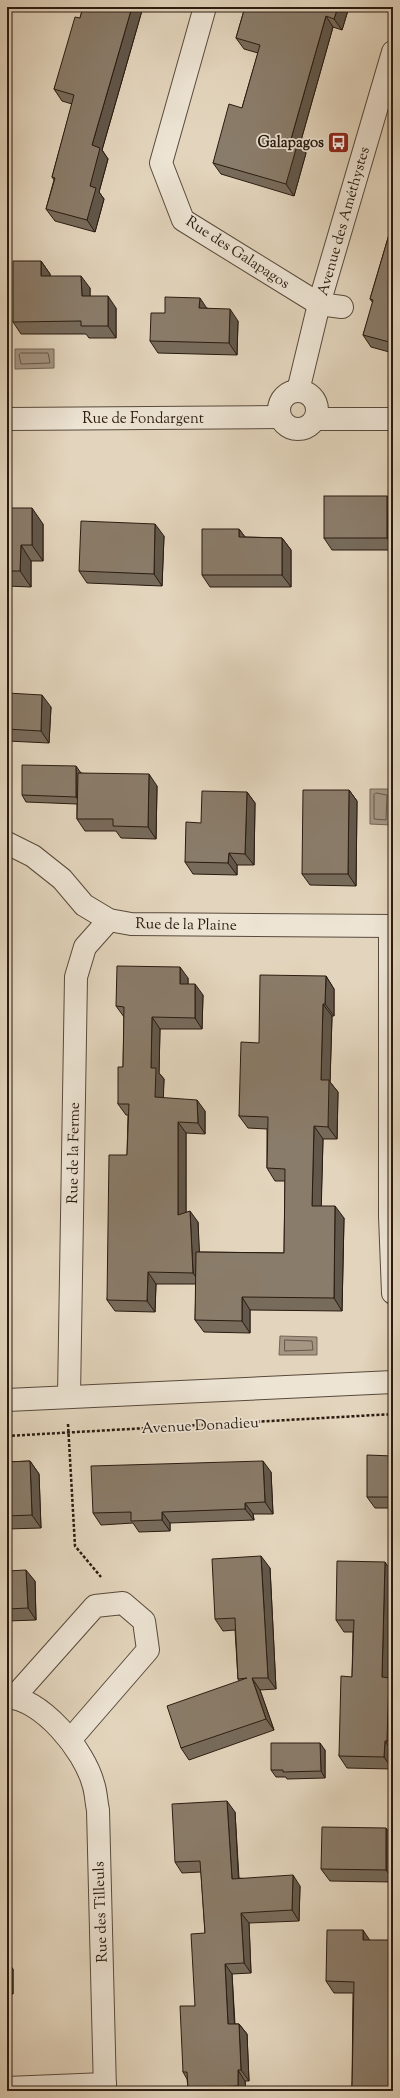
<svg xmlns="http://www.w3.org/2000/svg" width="400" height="2098" font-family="'Sorts Mill Goudy',serif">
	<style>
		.water { fill: #a49683; stroke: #736555 }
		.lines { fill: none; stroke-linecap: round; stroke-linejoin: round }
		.shore { stroke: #67584a; stroke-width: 1 }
		.minor-casing { stroke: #584a3c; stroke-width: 24 }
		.path { stroke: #2a1b11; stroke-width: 2.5; stroke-dasharray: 3 2; stroke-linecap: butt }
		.minor { stroke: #ede4d4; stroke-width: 22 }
		.wall { fill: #776b5b; stroke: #2a1b11 }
		.shaded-wall { fill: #61574a; stroke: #2a1b11 }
		.building { fill: #8a7c6a; stroke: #2a1b11 }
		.labels { text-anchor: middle; stroke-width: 3.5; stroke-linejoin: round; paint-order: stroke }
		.poi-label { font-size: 15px; font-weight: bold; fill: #2a1b11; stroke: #ede4d4; text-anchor: end }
		.street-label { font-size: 15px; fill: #2a1b11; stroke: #ede4d4 }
	</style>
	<rect width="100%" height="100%" fill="#e3d5bd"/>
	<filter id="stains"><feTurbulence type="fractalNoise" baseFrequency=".005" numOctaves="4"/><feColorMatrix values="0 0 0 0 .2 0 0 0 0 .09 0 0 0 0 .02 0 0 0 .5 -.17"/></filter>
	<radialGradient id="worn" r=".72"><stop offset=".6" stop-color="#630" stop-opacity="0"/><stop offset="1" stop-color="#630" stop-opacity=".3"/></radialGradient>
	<g class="water">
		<polygon points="15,349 54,349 54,368 15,369"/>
		<polygon points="370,789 391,789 391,825 370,824"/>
		<polygon points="280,1336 317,1337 317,1355 279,1355"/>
	</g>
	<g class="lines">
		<g class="shore">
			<polygon points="21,353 48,353 50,363 21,364 19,355"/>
			<polygon points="376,793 387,795 386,820 374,819 374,795"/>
			<polygon points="285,1340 312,1341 313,1350 285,1351"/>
		</g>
		<defs>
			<g id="minor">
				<polyline points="205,7 161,163 183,220 319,304 342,307"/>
				<circle cx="298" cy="410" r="19"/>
				<polyline points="298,391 319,304 393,52"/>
				<polyline points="7,419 280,417"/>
				<polyline points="316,419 393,419"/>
				<polyline points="7,843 33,856 62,879 84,905 109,920 131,924 393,926"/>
				<polyline points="390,926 390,1216 393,1293"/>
				<polyline points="69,1396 76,977 85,947 109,920"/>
				<polyline points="7,1400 393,1382"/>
				<path d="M7 1697C42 1699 84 1750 93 1783 96 1791 96 1801 98 1810L105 2091"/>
				<polyline points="14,1697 95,1606 123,1603 144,1621 148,1650 70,1740"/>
				<polyline points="7,2088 105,2084"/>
			</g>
		</defs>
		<use href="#minor" class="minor-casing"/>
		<g class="path">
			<polyline points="68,1424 75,1546 101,1577"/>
			<polyline points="7,1436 393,1414"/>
		</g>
		<use href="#minor" class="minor"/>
	</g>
	<g class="wall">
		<polygon points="83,7 143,7 102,150 108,159 99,192 104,199 95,232 55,221 46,209 54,180 52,177 72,104 62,101 54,89 80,18"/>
		<polygon points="245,7 349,7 342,30 333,27 300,144 306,153 294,196 221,174 213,163 242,108 258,53 244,49 236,38"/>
		<polygon points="393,221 393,353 371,347 363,335 373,303 370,299"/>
		<polygon points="41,261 50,274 50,276 90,288 90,296 116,308 116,338 89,338 86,334 21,334 13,322"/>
		<polygon points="207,308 238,321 237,355 158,353 150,341 165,313"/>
		<polygon points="393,504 393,550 332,550 324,538"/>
		<polygon points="7,508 43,524 43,561 31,561 31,587 7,586"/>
		<polygon points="239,529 245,537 282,538 291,550 291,587 210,587 202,575"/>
		<polygon points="164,536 162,586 87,583 79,571"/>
		<polygon points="7,693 51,707 49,743 7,741"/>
		<polygon points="81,773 157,786 156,839 121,838 116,831 85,831 77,819 77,804 26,802 22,795"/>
		<polygon points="349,790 357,801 356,886 310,885 302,874"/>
		<polygon points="247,792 255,803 254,865 237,865 237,875 193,874 185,862 201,823"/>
		<polygon points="326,976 334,989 334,1016 332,1016 330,1082 338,1092 337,1139 323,1139 321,1206 344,1218 342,1311 250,1310 250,1333 204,1332 195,1320 196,1284 156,1284 155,1312 115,1311 107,1300 127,1155 128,1115 126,1115 118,1104 123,1067 124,1017 116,1006 188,978 188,984 203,995 202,1029 160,1029 159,1073 164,1079 163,1098 205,1111 205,1134 186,1133 186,1212 198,1222 199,1252 284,1253 285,1181 275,1181 267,1168 267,1129 248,1128 239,1116 259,1043"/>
		<polygon points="393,1456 393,1508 375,1508 367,1497"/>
		<polygon points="30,1461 39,1474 41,1528 7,1529 7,1462"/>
		<polygon points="271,1472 273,1514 253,1514 254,1520 170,1523 170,1531 139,1532 133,1523 101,1525 93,1513"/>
		<polygon points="270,1568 276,1689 260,1690 274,1730 189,1760 181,1748 239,1681 238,1679 235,1630 223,1631 215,1619"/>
		<polygon points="7,1571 35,1581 36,1620 7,1621"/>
		<polygon points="393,1574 391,1681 393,1684 393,1752 392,1769 347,1768 339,1756 352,1677 353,1632 344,1632 336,1620"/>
		<polygon points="325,1750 325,1778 287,1779 286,1777 276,1777 271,1770"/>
		<polygon points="235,1812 239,1878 300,1886 299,1921 249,1923 251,1973 232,1974 235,2024 239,2024 247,2034 249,2081 245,2081 246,2091 190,2091 188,2088 187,2079 183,2072 195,2006 205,1933 201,1872 182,1873 175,1862"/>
		<polygon points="393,1838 393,1882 330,1881 321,1869"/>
		<polygon points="363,1930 352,2088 353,1993 334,1993 326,1981"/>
		<polygon points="7,1951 7,1962 13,1969 13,1994 7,1994"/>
	</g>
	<g class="shaded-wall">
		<polygon points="132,7 143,7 102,150 108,159 99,192 104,199 95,232 87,220 90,186 92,145"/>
		<polygon points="338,7 349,7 342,30 334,19"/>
		<polygon points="326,16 333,27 300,144 306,153 294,196 286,184 291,139"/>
		<polygon points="41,261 50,274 50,288 41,276"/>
		<polygon points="81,276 90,288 90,308 82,296"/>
		<polygon points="108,296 116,308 116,338 108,326"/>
		<polygon points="200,298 208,310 199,308"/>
		<polygon points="230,309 238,321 237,355 229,343"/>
		<polygon points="387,496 393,504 393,546 387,538"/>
		<polygon points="32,508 43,524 43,561 32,545"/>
		<polygon points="155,524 164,536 162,586 154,574"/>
		<polygon points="239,529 248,541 239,537"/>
		<polygon points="282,538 291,550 291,587 282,575"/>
		<polygon points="21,545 31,561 31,587 20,571"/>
		<polygon points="42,695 51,707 49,743 41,731"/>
		<polygon points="76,766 81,773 81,804 76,797"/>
		<polygon points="149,774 157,786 156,839 148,827"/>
		<polygon points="349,790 357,801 356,886 348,874"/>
		<polygon points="247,792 255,803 254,865 245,854"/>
		<polygon points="229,853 237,865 237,875 228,863"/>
		<polygon points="180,967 188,978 188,995 180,984"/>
		<polygon points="326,976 334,989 334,1016 325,1004"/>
		<polygon points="195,984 203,995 202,1029 195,1018"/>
		<polygon points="323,1004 332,1016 330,1082 338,1092 337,1139 328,1127 321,1080"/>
		<polygon points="152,1017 160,1029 159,1073 164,1079 163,1109 155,1097 151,1068"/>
		<polygon points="197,1100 205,1111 205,1134 198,1123"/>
		<polygon points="178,1122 186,1133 186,1226 178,1215"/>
		<polygon points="314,1126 323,1139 321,1218 312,1206"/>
		<polygon points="335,1206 344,1218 342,1311 334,1298"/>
		<polygon points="190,1211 198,1222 201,1284 193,1273"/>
		<polygon points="148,1272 156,1284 155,1312 147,1301"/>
		<polygon points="242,1297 250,1310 250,1333 242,1321"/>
		<polygon points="30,1461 39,1474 41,1528 32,1515"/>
		<polygon points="263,1461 271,1472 273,1514 265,1502"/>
		<polygon points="245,1503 253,1514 254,1520 245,1509"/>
		<polygon points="162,1512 170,1523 170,1531 162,1520"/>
		<polygon points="261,1556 270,1568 276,1689 268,1678"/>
		<polygon points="385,1562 393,1574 391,1681 393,1684 393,1749 387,1741 382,1677"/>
		<polygon points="26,1570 35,1581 36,1620 28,1608"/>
		<polygon points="252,1678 260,1690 274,1730 266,1719"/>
		<polygon points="385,1741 393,1752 392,1769 384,1757"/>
		<polygon points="320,1743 325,1750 325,1778 321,1771"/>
		<polygon points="227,1801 235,1812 239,1889 232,1879"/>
		<polygon points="386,1828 393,1838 393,1880 386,1870"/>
		<polygon points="293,1875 300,1886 299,1921 292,1910"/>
		<polygon points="241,1913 249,1923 251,1973 244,1963"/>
		<polygon points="363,1930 371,1942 363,1940"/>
		<polygon points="7,1951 7,1962 13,1969 13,1994 7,1985"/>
		<polygon points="225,1964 232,1974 235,2035 228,2024"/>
		<polygon points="239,2024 247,2034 249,2081 241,2070"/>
		<polygon points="393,2024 393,2091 392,2091"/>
		<polygon points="7,2025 8,2046 7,2044"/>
		<polygon points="238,2070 245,2081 246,2091 242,2091 238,2086"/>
	</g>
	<g class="building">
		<polygon points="83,7 132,7 92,145 100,148 90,186 96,188 87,220 46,209 55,178 52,177 74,95 54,89 75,17 80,18"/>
		<polygon points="245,7 338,7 334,19 326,16 291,139 298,142 286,184 213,163 229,104 242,108 260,45 236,38"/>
		<polygon points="393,221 393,343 363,335 373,300 370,299"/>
		<polygon points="13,261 41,261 41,276 81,276 82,296 108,296 108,326 81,326 81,321 13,322"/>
		<polygon points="165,297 200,298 199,308 230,309 229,343 150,341 151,313 165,313"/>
		<rect x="324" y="496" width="63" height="42"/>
		<polygon points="7,508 32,508 32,545 21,545 20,571 7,571"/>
		<polygon points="81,521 155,524 154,574 79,571"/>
		<polygon points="202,529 239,529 239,537 282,538 282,575 202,575"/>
		<polygon points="7,693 42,695 41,731 7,729"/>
		<polygon points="22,765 76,766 76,797 22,795"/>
		<polygon points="78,773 149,774 148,827 113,826 113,819 77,819"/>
		<polygon points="303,790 349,790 348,874 302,874"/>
		<polygon points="202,791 247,792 245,854 229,853 228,863 185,862 186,822 201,823"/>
		<polygon points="117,966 180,967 180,984 195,984 195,1018 152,1017 151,1068 156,1068 155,1097 197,1100 198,1123 178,1122 178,1215 190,1211 193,1273 148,1272 147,1301 107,1300 109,1155 127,1155 129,1104 118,1104 118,1067 123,1067 124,1007 116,1006"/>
		<polygon points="260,975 326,976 325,1004 323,1004 321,1080 329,1080 328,1127 314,1126 312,1206 335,1206 334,1298 242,1297 242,1321 195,1320 196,1252 284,1253 285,1169 267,1168 268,1117 239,1116 241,1042 259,1043"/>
		<polygon points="367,1455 393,1456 393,1497 367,1497"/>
		<polygon points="30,1461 32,1515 7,1516 7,1462"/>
		<polygon points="263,1461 265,1502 245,1503 245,1509 162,1512 162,1520 131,1521 131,1512 93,1513 91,1466"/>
		<polygon points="261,1556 268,1678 252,1678 266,1719 181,1748 167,1706 247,1678 238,1679 235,1618 215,1619 212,1559"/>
		<polygon points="337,1561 385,1562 382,1677 389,1678 387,1741 385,1741 384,1757 339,1756 341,1676 352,1677 354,1620 336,1620"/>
		<polygon points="26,1570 28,1608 7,1609 7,1571"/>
		<polygon points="271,1743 320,1743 321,1771 283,1772 283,1770 271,1770"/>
		<polygon points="227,1801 232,1879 293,1875 292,1910 241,1913 244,1963 225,1964 228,2024 239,2024 241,2070 238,2070 238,2086 188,2088 187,2072 183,2072 180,2006 195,2006 191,1934 205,1933 200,1861 175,1862 172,1804"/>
		<polygon points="322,1827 386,1828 386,1870 321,1869"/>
		<polygon points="327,1930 363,1930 363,1940 393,1940 393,2024 392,2091 344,2091 344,2088 352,2088 354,1982 326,1981"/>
	</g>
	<defs>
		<symbol id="bus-square" viewBox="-11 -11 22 22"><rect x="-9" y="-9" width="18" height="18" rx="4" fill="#8f2418" stroke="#ede4d4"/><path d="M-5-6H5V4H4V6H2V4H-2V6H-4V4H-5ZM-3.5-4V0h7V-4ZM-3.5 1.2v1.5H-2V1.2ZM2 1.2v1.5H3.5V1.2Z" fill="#fff"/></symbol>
	</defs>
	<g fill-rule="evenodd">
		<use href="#bus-square" x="326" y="130" width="25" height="25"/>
	</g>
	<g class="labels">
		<g class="poi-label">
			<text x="324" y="147">Galapagos</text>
		</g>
		<g class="street-label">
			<text transform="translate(343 221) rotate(-74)" y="5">Avenue des Améthystes</text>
			<text transform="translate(238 252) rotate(33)" y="5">Rue des Galapagos</text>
			<text x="143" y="423">Rue de Fondargent</text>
			<text transform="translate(186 924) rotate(1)" y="5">Rue de la Plaine</text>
			<text transform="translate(73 1153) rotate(-89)" y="5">Rue de la Ferme</text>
			<text transform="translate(200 1425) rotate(-3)" y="5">Avenue Donadieu</text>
			<text transform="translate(100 1912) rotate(-92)" y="5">Rue des Tilleuls</text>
		</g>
	</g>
	<rect width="400" height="2098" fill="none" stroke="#e3d5bd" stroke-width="24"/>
	<rect x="8" y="8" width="384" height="2082" fill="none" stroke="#2a1b11" stroke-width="2"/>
	<rect x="12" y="12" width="376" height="2074" fill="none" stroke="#2a1b11"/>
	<rect width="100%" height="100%" filter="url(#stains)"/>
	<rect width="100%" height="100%" fill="url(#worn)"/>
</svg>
